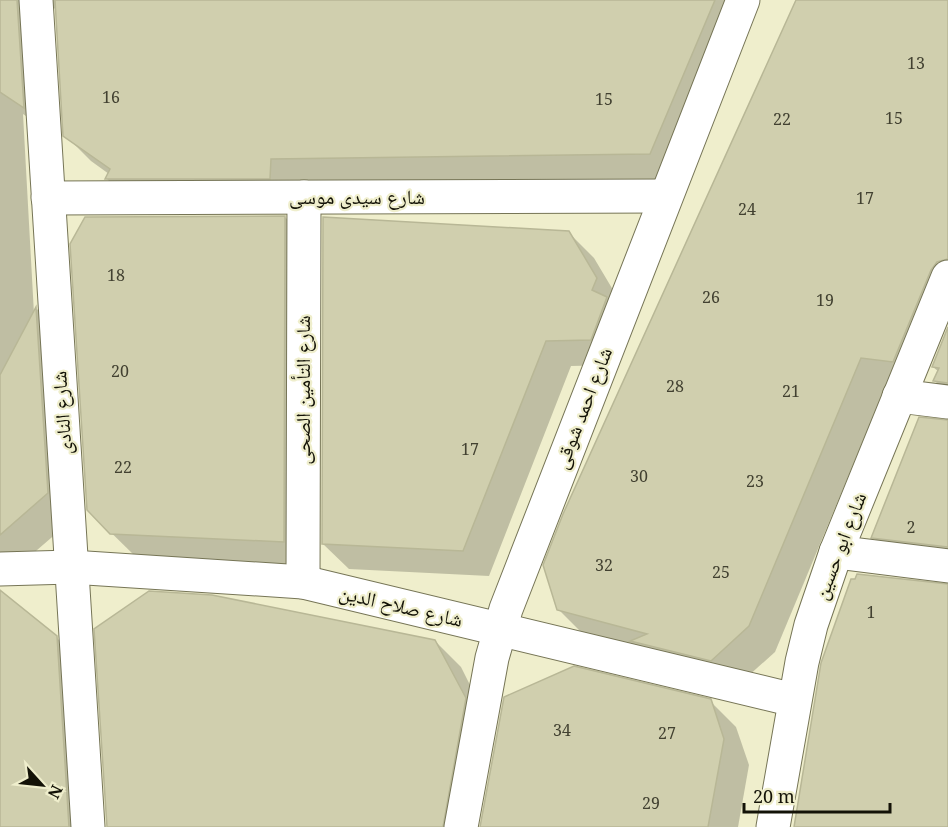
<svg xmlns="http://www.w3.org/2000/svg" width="948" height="827" font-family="'Noto Serif','Noto Naskh Arabic',serif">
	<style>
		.shadow { fill: #0003 }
		.building { fill: #d0cfae; stroke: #b8b796; stroke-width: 1.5 }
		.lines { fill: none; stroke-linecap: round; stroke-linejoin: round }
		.minor-casing { stroke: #767556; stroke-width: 35 }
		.minor { stroke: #fff; stroke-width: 33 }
		.labels { text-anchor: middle; stroke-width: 4.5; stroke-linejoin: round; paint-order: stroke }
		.number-label { font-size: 16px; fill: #424131 }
		.street-label { font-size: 20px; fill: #131207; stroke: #efeecc }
	</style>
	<rect width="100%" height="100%" fill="#efeecc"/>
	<g class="shadow">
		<polygon points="0,0 751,0 675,179 296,184 132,204 107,179 109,174 91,161 65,135 57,8 52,9 49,132 23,114 34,314 37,309 61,334 73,519 0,582"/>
		<polygon points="798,0 948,0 948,237 775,652 737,686 584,635 558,609"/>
		<polygon points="285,217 310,243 309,567 137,558 88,510"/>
		<polygon points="568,232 594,258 622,305 616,365 571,366 489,576 349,569 323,544"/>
		<polygon points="948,331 948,394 935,381 939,372 933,367"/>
		<polygon points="948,422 948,569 899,563 873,537"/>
		<polygon points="0,592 56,637 82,663 92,827 0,827"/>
		<polygon points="435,641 461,667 490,725 472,827 108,827"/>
		<polygon points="710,701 736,727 749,765 738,827 482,827"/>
	</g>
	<g class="building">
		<polygon points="0,0 17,0 24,108 0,92"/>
		<polygon points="55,0 715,0 650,154 271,159 270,179 105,179 110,169 63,136"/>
		<polygon points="796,0 948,0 948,259 937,262 931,270 893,362 861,358 749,626 711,661 630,641 647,634 557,610 543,565 563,514"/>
		<polygon points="285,216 284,542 110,534 87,510 70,244 85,217"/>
		<polygon points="323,217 569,231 597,278 592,290 607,297 591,340 546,341 463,551 322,544"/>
		<polygon points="36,307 48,493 0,535 0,375"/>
		<polygon points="948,327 948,383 933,381 939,368 932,367"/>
		<polygon points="919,417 948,420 948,547 871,538"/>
		<polygon points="857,574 948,584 948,827 794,827 821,663 851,579 855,579"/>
		<polygon points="0,590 57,636 69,827 0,827"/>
		<polygon points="149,591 212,595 435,640 466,698 443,827 107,827 94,629"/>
		<polygon points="574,666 711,699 724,739 708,827 480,827 504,697"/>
	</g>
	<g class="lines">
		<defs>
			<g id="minor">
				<polyline points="36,0 88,827"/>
				<polyline points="48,198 666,196"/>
				<polyline points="899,396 948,402"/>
				<polyline points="836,552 948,566"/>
				<polyline points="0,569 71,567 303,582 794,700"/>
				<polyline points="303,582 304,197"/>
				<polyline points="461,827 492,658 506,609 743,0"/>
				<polyline points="773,827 802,662 811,625 836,552 948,277"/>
			</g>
		</defs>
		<use href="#minor" class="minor-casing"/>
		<use href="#minor" class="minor"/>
	</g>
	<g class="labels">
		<g class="number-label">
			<text x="916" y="69">13</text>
			<text x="111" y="103">16</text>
			<text x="604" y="105">15</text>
			<text x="894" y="124">15</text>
			<text x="782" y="125">22</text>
			<text x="865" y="204">17</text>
			<text x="747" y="215">24</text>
			<text x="116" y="281">18</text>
			<text x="711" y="303">26</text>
			<text x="825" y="306">19</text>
			<text x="120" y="377">20</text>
			<text x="675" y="392">28</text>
			<text x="791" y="397">21</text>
			<text x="470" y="455">17</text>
			<text x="123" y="473">22</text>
			<text x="639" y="482">30</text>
			<text x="755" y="487">23</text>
			<text x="911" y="533">2</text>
			<text x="604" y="571">32</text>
			<text x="721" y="578">25</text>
			<text x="871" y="618">1</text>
			<text x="562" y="736">34</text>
			<text x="667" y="739">27</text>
			<text x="651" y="809">29</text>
		</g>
		<g class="street-label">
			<text x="357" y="204">شارع سيدى موسى</text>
			<text transform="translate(303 390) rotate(-90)" y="7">شارع التأمين الصحى</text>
			<text transform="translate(583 408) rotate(-69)" y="7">شارع احمد شوقى</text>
			<text transform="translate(62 413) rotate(-94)" y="7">شارع النادى</text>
			<text transform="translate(840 546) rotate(-69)" y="7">شارع ابو حسين</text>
			<text transform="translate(401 606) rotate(13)" y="7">شارع صلاح الدين</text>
		</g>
	</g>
	<g transform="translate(42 785) rotate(117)" stroke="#efeecc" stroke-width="4.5" paint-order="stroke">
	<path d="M0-4.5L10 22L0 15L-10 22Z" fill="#131207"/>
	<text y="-9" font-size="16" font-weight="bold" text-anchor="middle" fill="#131207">N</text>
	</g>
	<path d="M744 803v9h146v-9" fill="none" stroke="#131207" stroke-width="3"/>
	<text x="753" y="803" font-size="18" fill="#131207" stroke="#efeecc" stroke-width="4.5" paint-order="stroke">20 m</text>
</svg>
